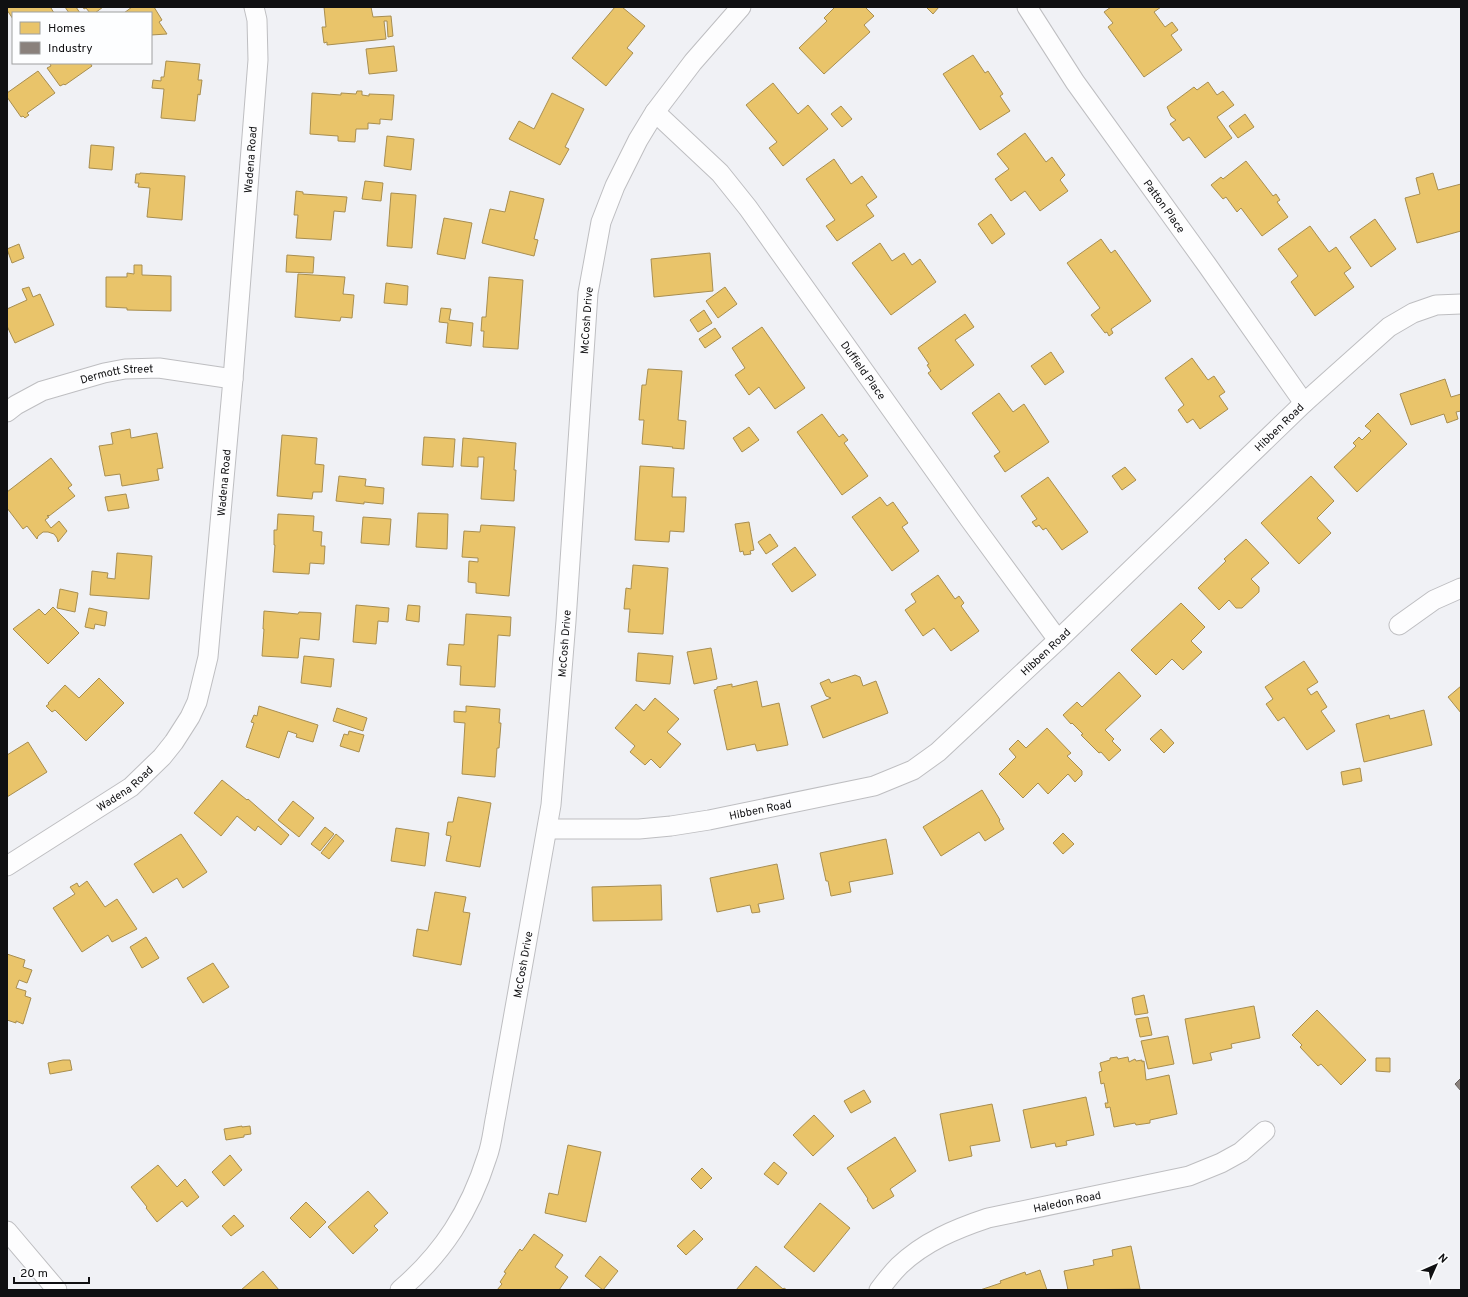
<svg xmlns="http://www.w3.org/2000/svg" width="1468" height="1297" font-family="Overpass,sans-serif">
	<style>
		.homes { fill: #e9c46a; stroke: #a88e50 }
		.industry { fill: #8a817c; stroke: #655f5c }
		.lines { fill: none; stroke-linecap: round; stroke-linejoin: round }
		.minor-casing { stroke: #bebec1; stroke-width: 21 }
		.minor { stroke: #fdfdfe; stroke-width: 19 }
		.labels { text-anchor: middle; stroke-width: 4; stroke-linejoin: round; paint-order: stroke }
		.street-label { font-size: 11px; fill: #101012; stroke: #fdfeff }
	</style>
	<rect width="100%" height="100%" fill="#f0f1f5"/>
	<g class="homes">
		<polygon points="7,7 53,7 51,8 54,13 13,13 13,19 7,10"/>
		<polygon points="65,7 76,7 80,13 69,13"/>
		<polygon points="83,7 103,7 95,13 90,13 86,8 84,9"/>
		<polygon points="132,7 154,7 162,20 159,22 167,34 151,35 151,13 124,13"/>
		<polygon points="324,7 371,7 373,17 391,16 393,36 388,37 387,21 384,21 386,39 327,45 327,42 324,43 322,27 326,27"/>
		<polygon points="615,7 622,7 645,26 627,48 633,53 606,86 572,58"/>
		<polygon points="835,7 865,7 874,16 864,25 870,32 824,74 799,48 827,21 824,18"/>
		<polygon points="926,7 939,7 933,14"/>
		<polygon points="1111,7 1161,7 1154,12 1165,27 1172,22 1178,30 1171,35 1182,50 1144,77 1108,27 1113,23 1104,12"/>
		<polygon points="394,46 397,71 369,74 366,49"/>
		<polygon points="973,55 985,73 988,71 1003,94 1000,96 1010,111 980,130 943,74"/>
		<polygon points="166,61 200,64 198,80 202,80 200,95 198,94 195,121 161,118 164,89 152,88 153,80 161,81 161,77 164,77"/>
		<polygon points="52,63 90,63 92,66 65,85 64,84 60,86 47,68 51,66 50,64"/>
		<polygon points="38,71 55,93 27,113 29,115 25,118 23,116 21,117 7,97 7,93"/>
		<polygon points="1208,82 1217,95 1223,91 1234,105 1217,117 1232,138 1205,158 1189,137 1183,141 1170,124 1176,120 1171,116 1167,107 1194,87 1197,90"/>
		<polygon points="773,83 798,114 808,105 828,129 783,166 769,148 777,142 746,105"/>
		<polygon points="357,91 362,91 362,95 369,96 369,94 394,95 392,120 380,119 380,124 368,123 368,129 356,129 355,142 338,141 338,136 310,134 312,93 341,95 341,93 356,94"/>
		<polygon points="552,93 584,109 565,147 569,149 560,165 509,139 519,121 534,129"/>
		<polygon points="841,106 852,119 842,127 831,114"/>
		<polygon points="1245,114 1254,127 1238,138 1229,126"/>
		<polygon points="1025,133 1046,162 1052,157 1065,175 1060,180 1068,191 1040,211 1025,191 1011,201 995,179 1009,169 997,154"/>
		<polygon points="387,136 414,139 411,170 384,166"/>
		<polygon points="91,145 114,147 112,170 89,168"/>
		<polygon points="834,159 851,184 862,176 877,197 866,205 874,216 837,241 826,226 835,220 806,179"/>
		<polygon points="1246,161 1273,196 1276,194 1280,200 1277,202 1288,217 1262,236 1241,208 1237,212 1226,197 1223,199 1211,185 1221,177 1223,179"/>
		<polygon points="140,173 185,176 182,220 147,217 150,188 138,187 139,183 135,183 136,174 140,174"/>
		<polygon points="1433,173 1438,190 1461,184 1461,231 1417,243 1405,198 1420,194 1416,178"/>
		<polygon points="365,181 383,183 381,201 362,199"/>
		<polygon points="296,191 303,192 303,194 347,197 345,212 334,211 331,240 296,238 298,215 294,215"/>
		<polygon points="510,191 544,199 534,239 538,240 534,256 482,243 490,209 505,212"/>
		<polygon points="391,193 416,195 412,248 387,246"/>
		<polygon points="991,214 1005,234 992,244 978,224"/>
		<polygon points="444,218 472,223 465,259 437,254"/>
		<polygon points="1375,219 1396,249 1371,267 1350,237"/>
		<polygon points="1310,226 1329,252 1336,247 1351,268 1344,273 1354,287 1315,316 1291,282 1298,276 1278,249"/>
		<polygon points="1101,239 1111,253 1115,250 1151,301 1111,329 1113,333 1109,336 1107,332 1105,333 1091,315 1100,308 1067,263"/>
		<polygon points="880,243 892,261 904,253 912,265 920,259 936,282 891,315 852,263"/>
		<polygon points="19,244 24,258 12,263 7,249"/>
		<polygon points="710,253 713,291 654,297 651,259"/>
		<polygon points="287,255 314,257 313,273 286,272"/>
		<polygon points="134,265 142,265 142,275 171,276 171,311 127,310 127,308 106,307 106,277 127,277 127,273 134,274"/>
		<polygon points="298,274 345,277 343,294 354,295 352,318 341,317 340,321 295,317"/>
		<polygon points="489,277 523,280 518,349 483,347 484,331 481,331 482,317 486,317"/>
		<polygon points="386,283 408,286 407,305 384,303"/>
		<polygon points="29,287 33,297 40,294 54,325 15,343 7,326 7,309 27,300 22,289"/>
		<polygon points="725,287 737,304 718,318 706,301"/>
		<polygon points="441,308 451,309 449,320 473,323 471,346 446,343 448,323 439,322"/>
		<polygon points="704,310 712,323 698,332 690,320"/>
		<polygon points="965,314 974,327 955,340 974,365 941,390 928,373 931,371 927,365 929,364 918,348"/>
		<polygon points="762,327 805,388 775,409 759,387 749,395 735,375 745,368 732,348"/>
		<polygon points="715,328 721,337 705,348 699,339"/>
		<polygon points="1051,352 1064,372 1045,385 1031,366"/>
		<polygon points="1192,358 1208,380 1214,376 1225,392 1219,396 1228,409 1200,429 1193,419 1187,423 1178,410 1184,405 1165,378"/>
		<polygon points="648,369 682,371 678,420 686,421 684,449 672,448 673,447 642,444 644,420 639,420 642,385 646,385"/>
		<polygon points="1445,379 1451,397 1461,394 1461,411 1456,412 1458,419 1447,423 1444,414 1411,425 1400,394"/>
		<polygon points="999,393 1013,412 1024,404 1049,442 1005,472 994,456 1000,452 972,413"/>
		<polygon points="1378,413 1407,444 1357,492 1334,467 1356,446 1353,443 1359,437 1362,440 1371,431 1365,426"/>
		<polygon points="822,414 839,437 843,434 848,440 844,443 868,476 842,495 797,432"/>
		<polygon points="749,427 759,440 742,452 733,438"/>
		<polygon points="130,429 131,438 157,433 163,468 157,469 159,480 122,486 120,474 105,476 99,446 113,444 111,433"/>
		<polygon points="282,435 317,438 315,464 324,465 322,492 313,492 312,499 277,496"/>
		<polygon points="424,437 455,439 453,467 422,465"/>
		<polygon points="463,438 516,443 514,470 516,470 514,501 481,499 484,457 478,457 478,467 461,466"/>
		<polygon points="51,458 72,485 68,488 75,496 49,516 48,515 47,516 49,517 45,520 51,528 59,521 67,531 58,542 57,538 54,534 48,532 43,532 38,536 37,539 27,526 23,529 7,508 7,492"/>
		<polygon points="640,466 674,468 672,497 686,497 684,532 670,531 669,542 635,540"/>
		<polygon points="1125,467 1136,480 1122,490 1112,476"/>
		<polygon points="339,476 366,479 365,486 384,488 383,504 364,502 364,504 336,501"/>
		<polygon points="1311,476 1334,501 1317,518 1331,533 1299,564 1261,523"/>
		<polygon points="1048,477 1088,532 1062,550 1046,528 1043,530 1039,525 1036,527 1032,522 1037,519 1021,496"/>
		<polygon points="126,494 129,508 108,511 105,497"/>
		<polygon points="880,497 887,506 893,502 908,523 902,527 919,551 892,571 852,517"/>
		<polygon points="418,513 448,514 447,549 416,547"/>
		<polygon points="278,514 314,516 313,531 322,532 321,546 325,546 324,564 310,563 309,574 273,572 275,545 274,545 274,530 277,530"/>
		<polygon points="363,517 391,519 389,545 361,543"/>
		<polygon points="749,522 754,550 750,551 751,554 744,555 743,551 740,552 735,524"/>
		<polygon points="481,525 515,527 509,596 476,593 476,583 468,582 469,561 478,562 478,558 462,557 464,531 480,532"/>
		<polygon points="770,534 778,546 766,554 758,542"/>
		<polygon points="1246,539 1269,563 1251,579 1259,587 1259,592 1242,608 1236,608 1229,600 1219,610 1198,588 1226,561 1224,559"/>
		<polygon points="795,547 816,575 792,592 772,564"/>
		<polygon points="117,553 152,556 149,599 90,595 92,571 108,573 107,578 115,579"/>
		<polygon points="633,565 668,568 663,634 628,632 630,609 624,609 626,588 631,589"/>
		<polygon points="938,575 955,599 959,596 964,603 961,606 979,631 951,651 934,628 923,636 905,610 916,602 911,594"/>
		<polygon points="60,589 78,593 75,612 57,608"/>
		<polygon points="1181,603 1205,627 1191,641 1202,652 1183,670 1172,659 1156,675 1131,650"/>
		<polygon points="356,605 389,608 388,622 378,621 376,644 353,642"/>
		<polygon points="408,605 420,606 419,622 406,620"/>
		<polygon points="53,607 79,633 48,664 13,629 39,609 45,615"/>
		<polygon points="89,608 107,612 105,626 95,624 94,629 85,627"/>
		<polygon points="264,611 298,614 299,612 321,613 319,640 300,638 298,658 262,656 264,629 263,629"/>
		<polygon points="466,614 511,617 510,636 498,635 495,687 460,685 461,666 447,665 449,644 464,645"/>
		<polygon points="711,648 717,679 694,684 687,652"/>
		<polygon points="638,653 673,656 670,684 636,681"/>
		<polygon points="304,656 334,659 331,687 301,683"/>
		<polygon points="1304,661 1318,682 1307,689 1311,695 1317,691 1327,707 1321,711 1335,731 1307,750 1284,717 1278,721 1266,704 1273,699 1265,687"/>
		<polygon points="1119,672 1141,696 1105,730 1114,739 1112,741 1121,750 1109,761 1101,752 1099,753 1081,735 1083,734 1072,723 1071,724 1063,715 1077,702 1082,707"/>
		<polygon points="855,675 860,677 863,686 876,681 888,713 823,738 811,706 831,698 826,696 820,683 829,679 831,683"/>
		<polygon points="99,678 124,703 86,741 55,710 52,712 46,706 49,704 48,703 65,685 79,698"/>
		<polygon points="757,681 762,707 779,703 788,745 757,751 755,744 727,750 714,690 717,689 717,687 732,684 732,687"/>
		<polygon points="1461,686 1461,713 1448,697"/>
		<polygon points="655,698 679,719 667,732 681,744 660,768 651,759 645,765 630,752 635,746 615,728 636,704 644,711"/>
		<polygon points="259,706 318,725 313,742 296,737 297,734 288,731 279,758 246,747 254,723 251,722 254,715 257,716"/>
		<polygon points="466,706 500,709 499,723 501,723 499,748 497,748 495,777 462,774 465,723 454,722 454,711 466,712"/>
		<polygon points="337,708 367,718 363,731 333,721"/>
		<polygon points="1424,710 1432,745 1364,762 1356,724 1389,715 1390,719"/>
		<polygon points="1047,728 1071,753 1067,756 1082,771 1082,775 1075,782 1068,774 1048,794 1038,783 1023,798 999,774 1016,757 1009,749 1018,740 1026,748"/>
		<polygon points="1161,729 1174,743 1164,753 1150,739"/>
		<polygon points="349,731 364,735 359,752 340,746 344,734 348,735"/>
		<polygon points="28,742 47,772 7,797 7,755"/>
		<polygon points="1360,768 1362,781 1343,785 1341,772"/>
		<polygon points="222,780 247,800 248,799 289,835 281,845 258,826 255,831 237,816 221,836 194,813"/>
		<polygon points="982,790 1000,820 999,821 1004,829 985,841 979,832 941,856 923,827"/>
		<polygon points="458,797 491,803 480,867 446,861 451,836 446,835 448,822 453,822"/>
		<polygon points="293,801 314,818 299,837 278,820"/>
		<polygon points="325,827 334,834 320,851 311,844"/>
		<polygon points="396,828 429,833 425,866 391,861"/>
		<polygon points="1063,833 1074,844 1063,854 1053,843"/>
		<polygon points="181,834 207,872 183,888 177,878 153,893 134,864"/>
		<polygon points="336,834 344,841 329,859 321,853"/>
		<polygon points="886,839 893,874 849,882 851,892 831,896 828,881 826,881 820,853"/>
		<polygon points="777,864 784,899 758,904 760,912 752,913 750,905 717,912 710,878"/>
		<polygon points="87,881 105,907 117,899 137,929 112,942 108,935 82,952 53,908 75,894 70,887 77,883 79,887"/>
		<polygon points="661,885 662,920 593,921 592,887"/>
		<polygon points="435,892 466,897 463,912 470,913 461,965 413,956 417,929 428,931"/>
		<polygon points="146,937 159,958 142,968 130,947"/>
		<polygon points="7,954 25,960 23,967 32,970 27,983 19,980 16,988 26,991 25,996 31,998 23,1024 16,1021 16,1023 7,1020"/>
		<polygon points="213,963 229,987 203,1003 187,978"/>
		<polygon points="1144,995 1148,1013 1135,1015 1132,998"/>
		<polygon points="1254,1006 1260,1038 1231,1044 1232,1048 1210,1053 1212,1060 1193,1064 1185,1019"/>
		<polygon points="1317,1010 1366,1060 1341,1085 1321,1064 1318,1066 1300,1047 1302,1045 1292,1035"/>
		<polygon points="1148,1017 1152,1035 1140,1037 1136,1019"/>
		<polygon points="1168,1036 1174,1064 1148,1069 1141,1041"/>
		<polygon points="1117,1057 1118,1059 1128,1057 1129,1062 1135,1059 1136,1061 1142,1060 1142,1062 1144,1061 1146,1080 1169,1075 1177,1114 1150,1120 1150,1123 1136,1125 1135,1123 1114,1127 1110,1107 1106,1108 1105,1103 1108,1103 1104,1083 1101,1084 1099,1072 1102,1071 1100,1063 1110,1060 1110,1058"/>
		<polygon points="1376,1058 1390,1058 1390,1072 1376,1071"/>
		<polygon points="63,1060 70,1060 72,1070 50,1074 48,1063"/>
		<polygon points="864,1090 871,1102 851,1113 844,1101"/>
		<polygon points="1086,1097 1094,1135 1066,1141 1067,1145 1056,1147 1055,1143 1031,1148 1023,1110"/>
		<polygon points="992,1104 1000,1141 970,1146 972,1156 949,1161 940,1114"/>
		<polygon points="814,1115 834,1136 813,1156 793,1135"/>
		<polygon points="242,1126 242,1127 250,1126 251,1134 244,1135 244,1137 226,1140 224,1129"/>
		<polygon points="895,1137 916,1171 890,1189 894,1196 873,1209 867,1200 868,1199 847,1168"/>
		<polygon points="568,1145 601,1152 586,1222 545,1213 549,1193 558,1195"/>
		<polygon points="230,1155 242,1170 224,1186 212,1172"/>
		<polygon points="774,1162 787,1173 778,1185 764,1174"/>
		<polygon points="158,1165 177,1187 185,1179 199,1197 187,1207 182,1201 157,1222 146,1208 147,1207 131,1187"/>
		<polygon points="702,1168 712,1178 701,1189 691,1179"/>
		<polygon points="368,1191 388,1213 374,1226 378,1230 353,1254 328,1227"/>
		<polygon points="306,1202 326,1222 310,1238 290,1218"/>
		<polygon points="820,1203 850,1228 814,1272 784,1247"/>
		<polygon points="234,1215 244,1226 231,1236 222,1226"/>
		<polygon points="694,1230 703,1239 686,1255 677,1246"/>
		<polygon points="534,1234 563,1255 555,1267 568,1277 559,1290 497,1290 502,1284 500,1282 506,1273 504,1272 520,1249 522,1251"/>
		<polygon points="1131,1246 1140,1289 1068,1290 1064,1271 1094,1265 1093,1260 1113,1256 1112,1250"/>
		<polygon points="600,1256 618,1271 603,1290 585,1276"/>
		<polygon points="756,1266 783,1289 784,1288 787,1290 736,1290"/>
		<polygon points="1040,1270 1047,1290 980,1290 1001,1283 1000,1281 1025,1272 1026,1275"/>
		<polygon points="263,1271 279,1290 241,1290"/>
	</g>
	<polygon class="industry" points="1461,1078 1461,1091 1455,1084"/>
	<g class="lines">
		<defs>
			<g id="minor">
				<path id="s1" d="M1027 7 1075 82 1207 265 1304 403"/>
				<path id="s2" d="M655 112 720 173 748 208 970 520 1058 640"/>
				<path id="s3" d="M7 412 16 405 42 391 104 373 125 369 159 368 233 379"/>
				<polyline points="1399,625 1434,600 1461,588"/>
				<path id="s4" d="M548 829H639L671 826 709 820 874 786 913 770 938 752 1058 640 1304 403 1389 327 1413 313 1436 305 1461 304"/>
				<path id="s5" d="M7 866 131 787 162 757 174 742 190 717 197 702 208 657 233 379 258 60 257 20 254 7"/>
				<polyline points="7,1231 57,1290"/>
				<path id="s6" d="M400 1290C443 1253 470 1211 487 1157 492 1144 493 1129 496 1115L551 805 566 621 588 293 601 222 615 186 638 140 655 112 693 62 741 7"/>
				<path id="s7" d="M879 1290C885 1282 892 1273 899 1266 924 1242 955 1229 988 1218L1189 1176 1221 1163 1241 1152 1265 1131"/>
			</g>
		</defs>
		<use href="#minor" class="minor-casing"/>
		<use href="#minor" class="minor"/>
	</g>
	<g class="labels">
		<g class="street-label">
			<text dy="4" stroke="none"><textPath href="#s5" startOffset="801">Wadena Road</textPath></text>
			<text dy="4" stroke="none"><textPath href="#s1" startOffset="242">Patton Place</textPath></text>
			<text dy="4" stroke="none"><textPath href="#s6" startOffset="1005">McCosh Drive</textPath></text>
			<text dy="4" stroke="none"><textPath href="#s2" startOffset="333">Duffield Place</textPath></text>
			<text dy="4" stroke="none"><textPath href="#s3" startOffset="118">Dermott Street</textPath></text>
			<text dy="4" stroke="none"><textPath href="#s4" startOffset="874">Hibben Road</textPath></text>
			<text dy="4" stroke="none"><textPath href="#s5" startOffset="477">Wadena Road</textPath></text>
			<text dy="4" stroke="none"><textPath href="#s6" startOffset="681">McCosh Drive</textPath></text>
			<text dy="4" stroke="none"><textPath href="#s4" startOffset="550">Hibben Road</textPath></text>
			<text dy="4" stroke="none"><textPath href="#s5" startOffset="141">Wadena Road</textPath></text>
			<text dy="4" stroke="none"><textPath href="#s4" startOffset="214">Hibben Road</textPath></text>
			<text dy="4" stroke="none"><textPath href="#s6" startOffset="357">McCosh Drive</textPath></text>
			<text dy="4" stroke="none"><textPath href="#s7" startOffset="214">Haledon Road</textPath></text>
		</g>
	</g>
	<rect width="1468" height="1297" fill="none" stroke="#101012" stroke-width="16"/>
	<rect x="12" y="12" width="140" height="52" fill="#fdfeff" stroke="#9e9fa0"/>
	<rect x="20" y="22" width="20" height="12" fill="#e9c46a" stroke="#9e9fa0"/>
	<text x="48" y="32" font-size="12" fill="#101012">Homes</text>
	<rect x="20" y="42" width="20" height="12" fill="#8a817c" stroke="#9e9fa0"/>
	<text x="48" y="52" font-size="12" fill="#101012">Industry</text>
	<g transform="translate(1436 1265) rotate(45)" stroke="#fdfeff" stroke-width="3" paint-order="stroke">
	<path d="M0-3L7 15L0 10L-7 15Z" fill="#101012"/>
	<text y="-6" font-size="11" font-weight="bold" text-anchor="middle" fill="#101012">N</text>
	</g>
	<path d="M14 1277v6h75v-6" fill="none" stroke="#101012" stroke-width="2"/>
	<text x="20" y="1277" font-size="12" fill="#101012" stroke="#fdfeff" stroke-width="3" paint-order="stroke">20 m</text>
</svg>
